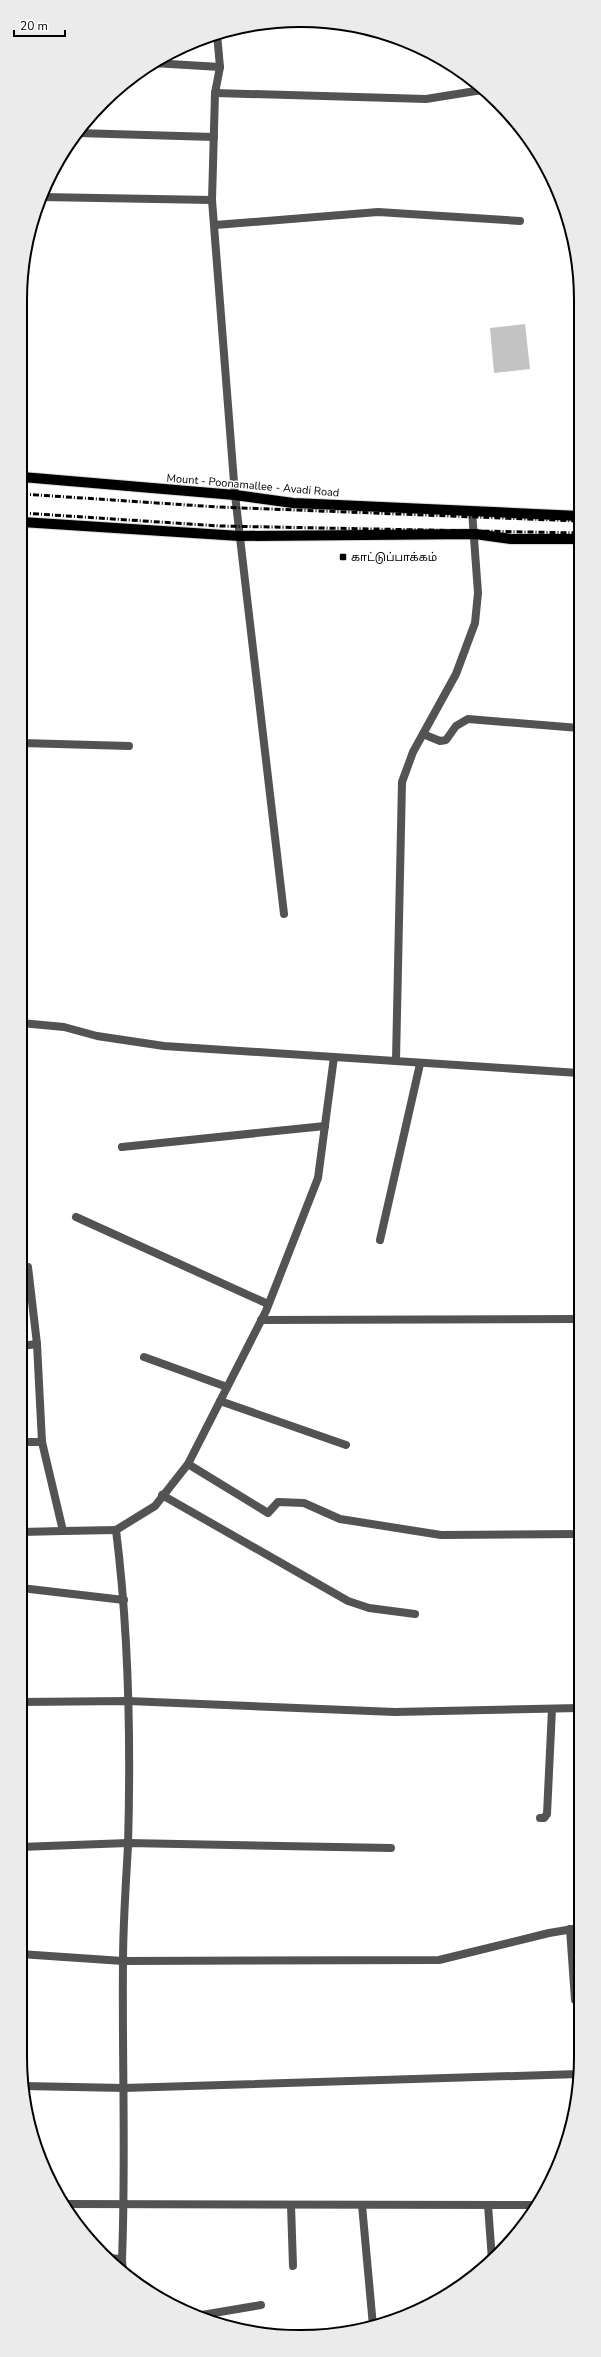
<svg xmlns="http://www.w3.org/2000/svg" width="601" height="2357" font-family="'Nunito Sans','Noto Sans Tamil',sans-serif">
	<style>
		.building { fill: #c3c3c3 }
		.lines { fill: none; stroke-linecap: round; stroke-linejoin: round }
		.primary-casing { stroke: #dbdbdb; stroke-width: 12 }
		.lane { stroke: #535353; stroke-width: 8 }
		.street { stroke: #535353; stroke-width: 8 }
		.primary { stroke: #000; stroke-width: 10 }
		.rail { stroke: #000; stroke-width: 3; stroke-dasharray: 6 2 1 2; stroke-linecap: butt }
		.poi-dot { fill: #000; stroke: #fff; stroke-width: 1.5 }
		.labels { text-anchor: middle; stroke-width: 3; stroke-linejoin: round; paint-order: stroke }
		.street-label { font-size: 11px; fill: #000; stroke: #fff }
		.poi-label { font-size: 11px; fill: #000; stroke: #fff; text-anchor: start }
		.rim { fill: none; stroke: #000; stroke-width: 2 }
	</style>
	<rect width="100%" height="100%" fill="#fff"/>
	<polygon class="building" points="525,324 530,369 494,373 490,328"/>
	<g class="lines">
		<defs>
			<g id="primary">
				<polyline points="22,477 235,495 293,503 579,516"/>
				<polyline points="22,522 240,536 475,534 511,539 579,539"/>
			</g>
		</defs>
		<use href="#primary" class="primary-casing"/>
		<polyline class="lane" points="423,734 440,741 446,740 456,726 468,719 579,728"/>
		<g class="street">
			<polyline points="217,34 220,67 215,93 212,200 235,495 284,914"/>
			<polyline points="153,63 220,67"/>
			<polyline points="215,93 426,99 482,90"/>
			<polyline points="77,133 214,137"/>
			<polyline points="41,197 212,200"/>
			<polyline points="215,225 378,212 520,221"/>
			<polyline points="22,743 129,746"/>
			<polyline points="21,1023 64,1027 97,1036 164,1046 579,1073"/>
			<polyline points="396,1060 402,782 413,752 456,674 475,623 478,593 472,511"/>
			<polyline points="122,1147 325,1126"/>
			<polyline points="76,1217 268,1304"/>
			<polyline points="380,1240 420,1064"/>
			<polyline points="21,1268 28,1267 37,1344 42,1442"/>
			<polyline points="261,1320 579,1319"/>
			<polyline points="21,1346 37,1344"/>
			<polyline points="144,1357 227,1387"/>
			<polyline points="220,1401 346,1445"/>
			<polyline points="21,1442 42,1442 63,1531 116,1530"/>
			<polyline points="188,1464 268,1513 278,1502 304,1503 340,1519 441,1535 579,1534"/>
			<polyline points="162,1495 348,1601 369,1608 415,1614"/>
			<polyline points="21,1532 63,1531"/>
			<polyline points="21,1588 124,1600"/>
			<polyline points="20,1702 128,1701 395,1712 579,1708"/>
			<polyline points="540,1818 544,1818 547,1814 552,1709"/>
			<polyline points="20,1847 128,1843 391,1848"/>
			<polyline points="570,1929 575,2000"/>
			<polyline points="20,1954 123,1961 439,1960 549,1933 579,1928"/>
			<polyline points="23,2086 124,2088 579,2074"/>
			<polyline points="66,2204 537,2205"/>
			<polyline points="291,2205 293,2266"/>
			<polyline points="362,2205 373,2326"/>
			<polyline points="488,2205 492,2260"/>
			<path d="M107 2258 122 2259C126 2160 122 2061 123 1962 123 1923 126 1884 128 1845 131 1740 129 1634 116 1530L155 1506 188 1464 266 1311 318 1178 334 1057"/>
			<polyline points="122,2259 123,2273"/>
			<polyline points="196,2316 261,2305"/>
		</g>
		<use href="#primary" class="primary"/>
		<g class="rail">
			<polyline points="22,494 218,507 579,521"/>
			<polyline points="22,513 220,526 579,533"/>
		</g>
	</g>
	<rect class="poi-dot" x="339" y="553" width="8" height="8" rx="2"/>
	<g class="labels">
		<g class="street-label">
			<text transform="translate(253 485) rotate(5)" y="4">Mount - Poonamallee - Avadi Road</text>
		</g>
		<g class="poi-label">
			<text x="351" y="561">காட்டுப்பாக்கம்</text>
		</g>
	</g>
	<path d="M0 0H601V2357H0ZM300 27H301A273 273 0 0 1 574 300V2057A273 273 0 0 1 301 2330H300A273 273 0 0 1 27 2057V300A273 273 0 0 1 300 27Z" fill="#ebebeb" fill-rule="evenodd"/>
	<path class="rim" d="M300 27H301A273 273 0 0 1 574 300V2057A273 273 0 0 1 301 2330H300A273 273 0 0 1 27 2057V300A273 273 0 0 1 300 27Z"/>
	<path d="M14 30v6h51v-6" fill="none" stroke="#000000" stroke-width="2"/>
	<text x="20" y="30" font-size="12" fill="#000000" stroke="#ffffff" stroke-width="3" paint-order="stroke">20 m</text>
</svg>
